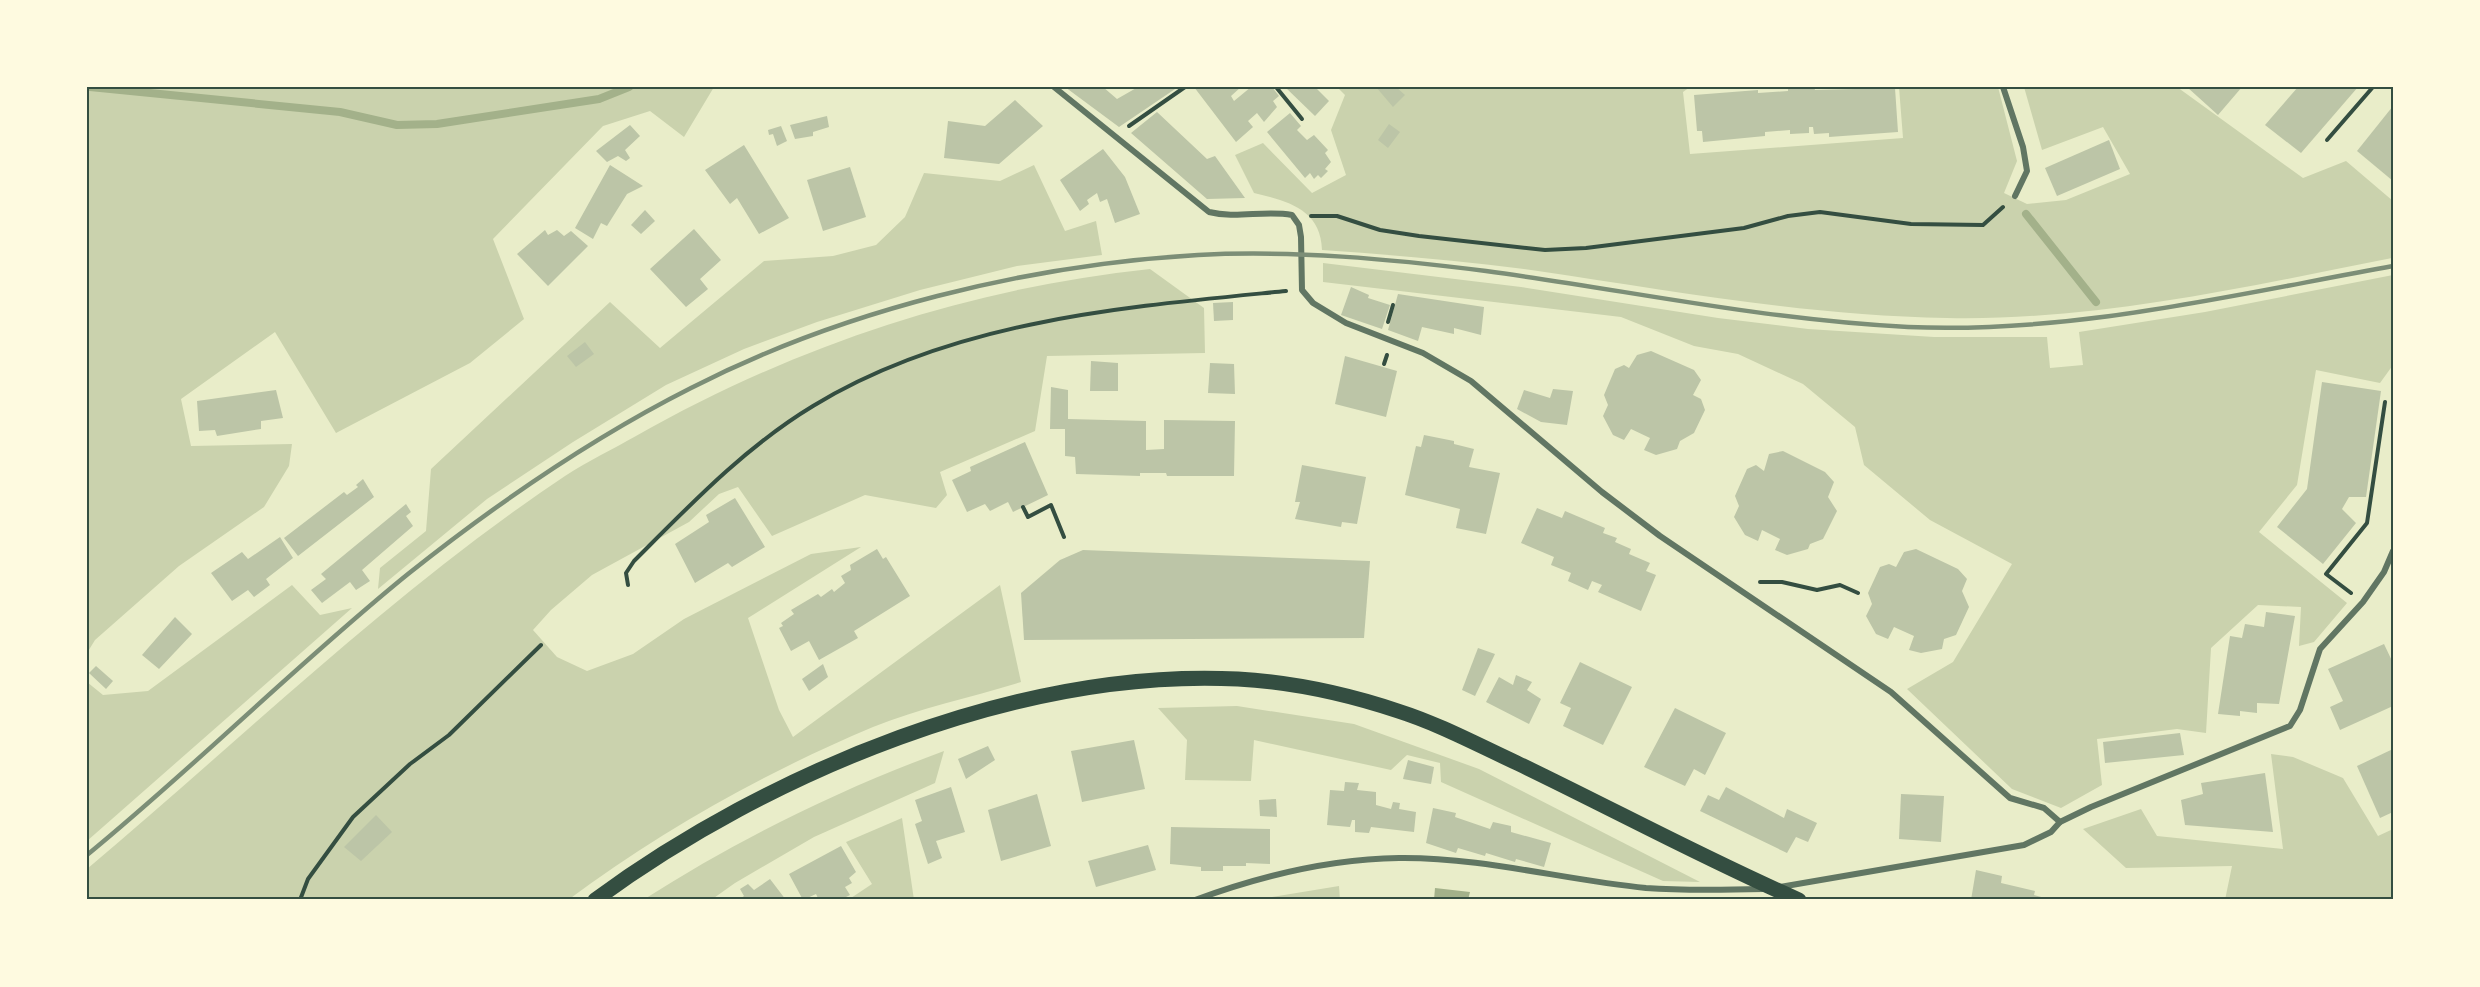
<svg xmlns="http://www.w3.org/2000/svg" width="2480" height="987" font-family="Jost,sans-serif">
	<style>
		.green { fill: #cad2ad }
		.water { fill: #a3b18a }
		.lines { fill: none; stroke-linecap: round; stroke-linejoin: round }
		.stream { stroke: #a3b18a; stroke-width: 8 }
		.building { fill: #bcc5a7 }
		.path { stroke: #344e41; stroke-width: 4 }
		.minor { stroke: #617663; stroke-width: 6 }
		.primary { stroke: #344e41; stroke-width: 15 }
		.rail { stroke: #7c8e77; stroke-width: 4.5 }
		.neatline { fill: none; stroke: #344e41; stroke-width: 2 }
	</style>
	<rect width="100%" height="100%" fill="#e9edc9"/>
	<g class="green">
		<polygon points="87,87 714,87 684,137 650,111 603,126 493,239 524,319 470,363 336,433 275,332 181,399 191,446 292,444 289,466 264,507 179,566 95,640 87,653"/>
		<path d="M1337 87H1690L1683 92 1690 154 1903 138 1899 87H1998L2017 161 2004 193 2027 204 2066 200 2130 174 2103 127 2042 150 2024 87H2177L2303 178 2346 161 2393 201V262L2392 258C2246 287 2096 321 1947 318 1809 316 1674 291 1538 271 1467 261 1394 255 1322 250 1321 209 1287 201 1254 193L1235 155 1263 143 1312 193 1346 175 1331 130 1345 95Z"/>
		<polygon points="1034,165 1065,231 1096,221 1102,255 1017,266 920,290 817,322 744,349 666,385 573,442 487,499 378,589 380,568 426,531 431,469 610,302 660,348 764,261 833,256 876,245 905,217 924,173 1000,181"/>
		<polygon points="1323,263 1521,287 1718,318 1808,329 1934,337 2047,337 2050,368 2083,365 2079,332 2205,312 2393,275 2393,365 2380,383 2316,370 2297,485 2259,532 2347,603 2314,642 2299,646 2301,607 2258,605 2211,648 2206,733 2177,729 2097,739 2102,785 2061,808 2012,789 1907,689 1953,662 2012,564 1930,520 1864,465 1855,427 1803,384 1738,354 1694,346 1621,317 1323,282"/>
		<path d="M1150 269 1204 308 1205 353 1047 356 1035 431 940 472 947 495 936 508 865 495 772 536 738 487 719 494 689 522 592 575 551 610 533 630 557 657 587 671 633 654 684 619 811 554 861 547 748 618 779 710 793 737 1000 585 1021 682C973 697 919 708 873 727 764 773 662 830 568 900H87V869C245 736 393 591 565 476 588 461 613 449 636 436 794 346 969 288 1150 269Z"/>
		<polygon points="292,585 320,615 352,608 87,841 87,682 103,695 148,691"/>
		<polygon points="1237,706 1354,724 1479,769 1700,882 1663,881 1441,782 1440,763 1407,755 1391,770 1254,740 1251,781 1185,780 1187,740 1158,708"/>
		<path d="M944 751 935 783 814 837 735 883 711 900H643C739 839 838 790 944 751Z"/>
		<polygon points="2271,754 2293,757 2343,778 2378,836 2393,829 2393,900 2366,900 2365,897 2225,900 2232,866 2126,868 2083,829 2141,809 2157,836 2283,849"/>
		<polygon points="902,818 914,900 848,900 872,884 846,842"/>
		<polygon points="1339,886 1340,900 1262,900 1272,897"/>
	</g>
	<polygon class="water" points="1435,888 1470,892 1468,900 1434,900"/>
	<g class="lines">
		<g class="stream">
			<polyline points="90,87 340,112 397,125 437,124 599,99 629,87"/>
			<polyline points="2026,214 2096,302"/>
		</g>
	</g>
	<g class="building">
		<polygon points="1065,87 1103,87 1117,99 1138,87 1178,87 1119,127"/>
		<polygon points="1194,87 1241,87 1231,96 1234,101 1251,87 1272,87 1279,96 1273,101 1277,107 1264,122 1257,113 1248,121 1253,127 1236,142"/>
		<polygon points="1285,87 1315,87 1329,101 1315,116"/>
		<polygon points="1376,87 1396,87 1405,95 1393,107"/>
		<polygon points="1788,87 1814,87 1815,90 1895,88 1898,132 1829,137 1829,133 1814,134 1813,127 1809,127 1809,133 1790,134 1790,130 1765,132 1765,136 1703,142 1702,131 1697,131 1694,95 1758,90 1758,93 1788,91"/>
		<polygon points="2187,87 2242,87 2218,115"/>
		<polygon points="2298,87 2358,87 2301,153 2265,125"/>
		<polygon points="1015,100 1043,126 999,164 944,158 948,121 985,126"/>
		<polygon points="2393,106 2393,181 2357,151"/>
		<polygon points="1157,112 1207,159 1215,156 1245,198 1207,199 1131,133"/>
		<polygon points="1290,113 1301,126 1297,130 1307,140 1314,135 1328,150 1325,153 1331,162 1325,169 1328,171 1321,178 1318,175 1314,179 1310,173 1305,178 1267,132"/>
		<polygon points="827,116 829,127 813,132 813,136 795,139 790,125"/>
		<polygon points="1389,124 1400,132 1388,148 1378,140"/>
		<polygon points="630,125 640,136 625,150 630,158 626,161 618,156 607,162 596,151"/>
		<polygon points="781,126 787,141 777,146 773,134 769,135 768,130"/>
		<polygon points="2109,140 2120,169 2057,196 2045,168"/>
		<polygon points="744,145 789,218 759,234 737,198 730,204 705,170"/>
		<polygon points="1103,149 1125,177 1140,214 1115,223 1107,199 1100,202 1097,193 1087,200 1089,204 1080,211 1060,180"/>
		<polygon points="610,165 643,186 627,194 607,226 601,223 593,239 575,228"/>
		<polygon points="850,167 866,217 823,231 807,180"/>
		<polygon points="645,210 655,221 641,234 631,225"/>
		<polygon points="694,229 721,260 700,279 708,289 686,307 650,269"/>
		<polygon points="545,230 548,235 557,230 564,236 571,231 588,246 548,286 517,254"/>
		<polygon points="1351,287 1369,295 1368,298 1390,305 1382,329 1341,315"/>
		<polygon points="1398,294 1484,307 1481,335 1454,328 1454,334 1422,327 1418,341 1388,330"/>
		<polygon points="1233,302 1233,320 1214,321 1213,303"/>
		<polygon points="585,342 594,354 576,367 567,356"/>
		<polygon points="1651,351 1694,370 1701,380 1693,395 1701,399 1705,410 1694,433 1680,441 1677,449 1656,455 1644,450 1650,438 1631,429 1624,440 1613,435 1603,416 1608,405 1604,395 1615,369 1624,365 1629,368 1637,355"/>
		<polygon points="1345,356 1397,371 1386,417 1335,404"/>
		<polygon points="1091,361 1118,363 1118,391 1090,391"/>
		<polygon points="1210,363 1234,364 1235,394 1208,393"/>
		<polygon points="2322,382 2381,391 2366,497 2349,497 2342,509 2356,523 2323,564 2277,527 2307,489"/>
		<polygon points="1051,387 1068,390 1068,419 1146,421 1146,450 1164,449 1164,420 1235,421 1234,476 1167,476 1166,473 1140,473 1140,476 1076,474 1075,457 1065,456 1065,429 1050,429"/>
		<polygon points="1553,389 1573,391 1567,425 1541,422 1517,409 1524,390 1550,398"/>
		<polygon points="276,390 283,418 261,421 261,429 217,436 215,430 199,431 197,401"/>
		<polygon points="1424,435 1454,441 1454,444 1474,449 1469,467 1500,473 1486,534 1456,528 1460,509 1405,495 1416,446 1421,447"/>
		<polygon points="1025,442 1048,495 1013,512 1008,502 990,511 985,504 967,512 952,480 971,471 970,467"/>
		<polygon points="1783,451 1825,472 1834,482 1828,497 1837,511 1823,539 1810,544 1808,549 1787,555 1775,550 1780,539 1762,530 1758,541 1745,535 1734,517 1739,506 1735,496 1747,469 1756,465 1764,471 1769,454"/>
		<polygon points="1302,465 1366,477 1357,524 1342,522 1341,527 1295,519 1300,502 1295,502"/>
		<polygon points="363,479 374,497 298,556 284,538 344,492 347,495 358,487 356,485"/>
		<polygon points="735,498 765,547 732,567 728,563 695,583 675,544 709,522 706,515"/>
		<polygon points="406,504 411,512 406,516 413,526 362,570 370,581 356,590 350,582 322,603 311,590 326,579 321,574"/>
		<polygon points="1537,508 1562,518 1565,511 1605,528 1603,533 1617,538 1615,542 1631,549 1629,554 1650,563 1646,571 1656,575 1641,611 1598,592 1602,585 1592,581 1588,590 1568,581 1571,573 1551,565 1554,557 1521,543"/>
		<polygon points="280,537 293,558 266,579 270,585 254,597 248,590 232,601 211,573 242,552 248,559"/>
		<polygon points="877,549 883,559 886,557 910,596 854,631 858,638 819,660 809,641 791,651 779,628 783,626 781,623 794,614 791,610 818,594 821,597 832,589 834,592 845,583 841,576 851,570 850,565"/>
		<polygon points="1916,549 1958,569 1967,579 1962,591 1969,607 1956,635 1944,639 1942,649 1921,653 1909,650 1914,636 1894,627 1888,639 1876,634 1866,616 1872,604 1868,593 1880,567 1889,564 1896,567 1904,552"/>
		<polygon points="1083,550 1370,561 1364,638 1024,640 1021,593 1060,560"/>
		<polygon points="2266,612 2295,616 2279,704 2257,703 2257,713 2240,711 2240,716 2218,714 2230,636 2242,638 2245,624 2264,627"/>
		<polygon points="175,617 192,634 159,669 142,655"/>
		<polygon points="2384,644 2393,663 2393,706 2340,730 2330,707 2343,701 2328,669"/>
		<polygon points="1478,648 1495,654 1475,696 1462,690"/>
		<polygon points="1580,662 1632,687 1603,745 1563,726 1571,708 1560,703"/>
		<polygon points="823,664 828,677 809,691 802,679"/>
		<polygon points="96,666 113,681 106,689 89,673"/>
		<polygon points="1516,675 1532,682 1527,690 1541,699 1529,724 1486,702 1499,677 1513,685"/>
		<polygon points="1675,708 1726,733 1705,775 1694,769 1685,786 1644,767"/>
		<polygon points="2180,733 2184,755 2105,763 2103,742"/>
		<polygon points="1134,740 1145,789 1082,802 1071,751"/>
		<polygon points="988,746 995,760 966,779 958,759"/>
		<polygon points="2393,749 2393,812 2380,818 2357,766"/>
		<polygon points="1408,760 1434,767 1431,784 1403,779"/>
		<polygon points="2265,773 2273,832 2185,825 2181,800 2203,794 2201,783"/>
		<polygon points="1345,782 1359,783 1357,790 1376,792 1376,805 1391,809 1393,802 1400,803 1399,809 1416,812 1414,832 1371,827 1369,833 1355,832 1355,820 1352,820 1350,827 1327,825 1330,790 1344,791"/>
		<polygon points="951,787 965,832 936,841 942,858 928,864 915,824 922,821 915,800"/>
		<polygon points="1726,787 1784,818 1787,809 1817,823 1808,842 1796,837 1787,853 1700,811 1708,795 1719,800"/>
		<polygon points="1037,794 1051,846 1001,861 988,810"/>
		<polygon points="1901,794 1944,796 1941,842 1899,839"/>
		<polygon points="1276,799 1277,817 1260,816 1259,800"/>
		<polygon points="1433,808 1456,813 1455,817 1490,829 1493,822 1511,826 1511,832 1551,843 1544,867 1516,859 1515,862 1486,853 1485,856 1458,848 1456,853 1426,843"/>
		<polygon points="376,815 392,832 361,861 344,847"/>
		<polygon points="1171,827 1270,829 1270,864 1246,863 1246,866 1223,866 1223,871 1201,871 1201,867 1170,864"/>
		<polygon points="1148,845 1156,870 1096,887 1088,861"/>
		<polygon points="841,846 856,872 849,878 852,883 845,887 850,895 840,900 819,900 816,894 803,900 789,874"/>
		<polygon points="1976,870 2002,876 2001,883 2035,891 2034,895 2052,900 1971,900"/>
		<polygon points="770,879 786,900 739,900 744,896 740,889 748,884 754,890"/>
	</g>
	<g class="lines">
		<g class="path">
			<polyline points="1276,87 1302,119"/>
			<polyline points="1129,126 1185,87"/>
			<polyline points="2327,140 2373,87"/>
			<polyline points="1311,216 1337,216 1380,230 1419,236 1545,250 1586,248 1744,228 1788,216 1820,212 1911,224 1983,225 2003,207"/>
			<polyline points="1388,322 1393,305"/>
			<polyline points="1384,364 1387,355"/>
			<polyline points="1023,507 1028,517 1051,505 1064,537"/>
			<polyline points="1760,582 1782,582 1817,590 1840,585 1858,593"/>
			<path d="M628 585 626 573 634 561C689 506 745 447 813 406 954 320 1125 307 1286 291"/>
			<polyline points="2351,593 2326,574 2367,523 2385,402"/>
			<polyline points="300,900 308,879 353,817 410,764 449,735 541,645"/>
		</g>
		<g class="minor">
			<path d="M1054 87 1209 212C1236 219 1264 210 1292 215L1299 225 1301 237 1302 290 1313 303 1346 323 1423 353 1471 381 1602 492 1660 536 1891 692 2010 798 2044 808 2060 822"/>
			<polyline points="2003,87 2023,147 2027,171 2015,196"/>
			<polyline points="1780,887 2024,845 2051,832 2060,822 2091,807 2290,726 2300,710 2320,649 2363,602 2384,572 2393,551"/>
			<path d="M1195 900C1260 876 1329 859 1399 858 1482 857 1564 880 1646 888 1686 891 1725 890 1764 889"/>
		</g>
		<path class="primary" d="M595 900C769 772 1019 668 1238 679 1291 682 1347 694 1398 711 1439 724 1478 745 1517 763 1611 808 1703 858 1799 900"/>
		<path class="rail" d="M87 855C197 765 298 663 408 574 496 504 590 439 691 388 843 310 1027 265 1198 255 1293 250 1391 259 1486 271 1627 290 1765 320 1908 327 2073 334 2232 295 2393 266"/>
	</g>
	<rect width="2480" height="987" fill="none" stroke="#fefae0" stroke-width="177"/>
	<rect x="88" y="88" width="2304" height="810" class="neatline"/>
</svg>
